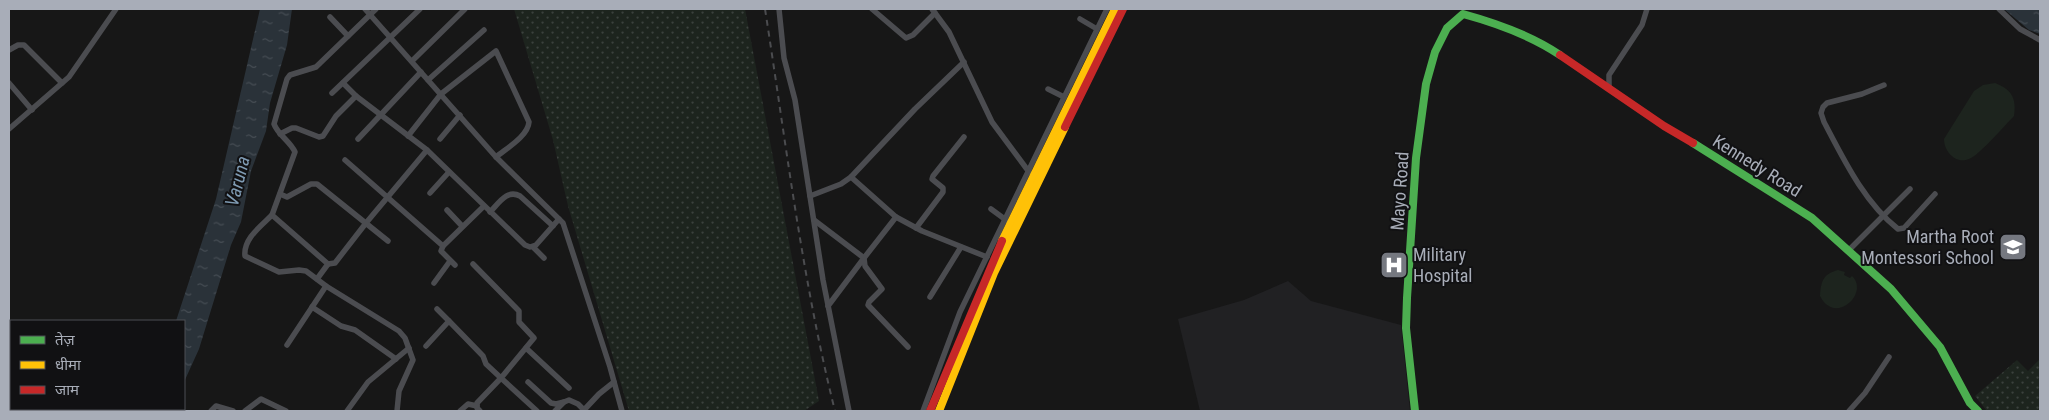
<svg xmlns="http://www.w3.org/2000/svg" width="2049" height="420" font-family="'Roboto Condensed','Noto Sans Devanagari',sans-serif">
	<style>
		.built { fill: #212123 }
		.green { fill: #1d241e }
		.park { fill: url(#park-dots) }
		.water { fill: url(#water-ripples) }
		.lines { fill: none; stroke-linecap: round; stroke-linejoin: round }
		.street { stroke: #4b4c50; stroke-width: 5.5 }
		.fast { stroke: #4caf50; stroke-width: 8 }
		.slow { stroke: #ffc107; stroke-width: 8 }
		.jam { stroke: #c62828; stroke-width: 8 }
		.rail { stroke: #4b4c4f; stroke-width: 2; stroke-dasharray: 6 5; stroke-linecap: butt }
		.labels { text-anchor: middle; stroke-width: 4; stroke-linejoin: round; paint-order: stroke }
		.street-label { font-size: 18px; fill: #a8adb8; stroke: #111113 }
		.poi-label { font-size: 18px; fill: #a8adb8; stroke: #111113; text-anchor: end }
		.water-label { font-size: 19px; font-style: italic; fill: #7f9bb3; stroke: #111113 }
	</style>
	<defs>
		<pattern id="park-dots" width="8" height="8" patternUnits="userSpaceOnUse" patternTransform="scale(1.25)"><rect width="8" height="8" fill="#1d241e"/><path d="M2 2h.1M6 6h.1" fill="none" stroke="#3b413d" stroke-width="1.8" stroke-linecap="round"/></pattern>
		<pattern id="water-ripples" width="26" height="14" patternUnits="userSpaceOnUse" patternTransform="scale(1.25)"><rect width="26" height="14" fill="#2a3239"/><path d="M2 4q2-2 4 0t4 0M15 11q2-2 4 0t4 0" fill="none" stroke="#464d54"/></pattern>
	</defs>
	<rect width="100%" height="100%" fill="#171717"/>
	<polygon class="built" points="1288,281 1311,301 1401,325 1410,411 1200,411 1178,319 1244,300"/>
	<g class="green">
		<path d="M1995 83C2011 89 2017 98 2014 116 2005 125 1981 153 1971 158 1957 166 1944 152 1944 139L1974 91 1983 85Z"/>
		<path d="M1838 270 1845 272 1844 275 1850 278 1852 276C1870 293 1835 326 1820 296 1821 281 1823 274 1838 270Z"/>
	</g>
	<g class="park">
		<polygon points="514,9 745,9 819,401 804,411 629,411 568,206 553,140"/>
		<polygon points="2040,359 2040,411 1987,411 1975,396 2017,360 2028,371"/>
	</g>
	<g class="water">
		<polygon points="260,9 292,9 287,45 270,103 266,131 251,171 241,222 231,245 199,349 184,382 184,321 176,321 216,199"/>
		<polygon points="2004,9 2040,9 2040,34 2029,30"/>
	</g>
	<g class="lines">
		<g class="street">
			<polyline points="365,9 496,157 563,223 610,367 622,411"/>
			<path d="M376 9 316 67 290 75 287 79 274 124C278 135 290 141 295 152L272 215 328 264 335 263 366 223 427 150"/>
			<polyline points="779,9 784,58 795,100 823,280 849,411"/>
			<polyline points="872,9 906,38 913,35 935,13"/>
			<polyline points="932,9 949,32 992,122 1029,172"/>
			<polyline points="1999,9 2020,29 2040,40"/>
			<polyline points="330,17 348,36"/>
			<polyline points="1080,19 1097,29"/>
			<polyline points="9,50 18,45 24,45 62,83"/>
			<polyline points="412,61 465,9"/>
			<polyline points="428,80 484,30"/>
			<polyline points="9,83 32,110"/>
			<polyline points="343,83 356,96 427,150 525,245 530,247 536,245 559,219"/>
			<path d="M1884 85 1862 94 1827 103 1823 107 1821 113 1824 122C1844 160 1864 202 1898 229L1904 228 1935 194"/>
			<polyline points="1048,89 1064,97"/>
			<polyline points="1609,89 1609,75 1642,25 1647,9"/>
			<polyline points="332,93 420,9"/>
			<polyline points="9,129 69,77 116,9"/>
			<polyline points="280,134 292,128 296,128 319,137 323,136 336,116 356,96"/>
			<path d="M408 136 441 94 496 51 529 122C528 136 507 148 496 157"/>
			<polyline points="358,139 421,72"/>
			<polyline points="440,139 460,115"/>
			<polyline points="345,160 443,246"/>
			<polyline points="851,177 896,217 922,231 987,257"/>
			<polyline points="430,193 449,172"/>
			<polyline points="280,194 287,197 311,184 317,184 388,241"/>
			<polyline points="810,196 841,184 851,177 915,109 964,62"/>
			<polyline points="991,209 1006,220"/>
			<polyline points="447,210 462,226"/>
			<path d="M490 212C499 203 507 189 520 196L553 226"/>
			<path d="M272 215C261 226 243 239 245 256L279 272 299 270 306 271 326 286 399 331 405 338 413 360 399 391 397 411"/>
			<polyline points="896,217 864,258 865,266 882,289 869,302 868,305 908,347"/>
			<polyline points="814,220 864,258 828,306"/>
			<polyline points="916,228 943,192 943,188 932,179 933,176 964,137"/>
			<polyline points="533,247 544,258"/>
			<polyline points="1849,250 1910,189"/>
			<polyline points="473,264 519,311 519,322 534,338 501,378 537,411"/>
			<polyline points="455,265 441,251 443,246 484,206"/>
			<polyline points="317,279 328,264"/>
			<polyline points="434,283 450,261"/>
			<polyline points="930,297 961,247"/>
			<polyline points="312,307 341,326 355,330 396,359"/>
			<polyline points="449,321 483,356 486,364 501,378 477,403 477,408 480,411"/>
			<polyline points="287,345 326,286"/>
			<polyline points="426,346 449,321 437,309"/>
			<polyline points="526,348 569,388"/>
			<polyline points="528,382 551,403 556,404 564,402"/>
			<polyline points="584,410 599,394 614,382"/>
			<polyline points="211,411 216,406 233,411"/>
			<polyline points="245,411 261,399 286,411"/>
			<polyline points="347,411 368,382 409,348"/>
			<polyline points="460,411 468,404 477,406"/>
			<polyline points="555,411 564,402 569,400 578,404 585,411"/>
			<polyline points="923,411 960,312 1107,9"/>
			<polyline points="1849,411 1865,393 1889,357"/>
		</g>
		<g class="fast">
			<polyline points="1693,143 1812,218 1891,289 1940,347 1970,403 1978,411"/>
			<path d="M1415 411 1406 328 1407 298 1416 158 1426 84 1435 52 1447 28 1463 14C1496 23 1532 36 1560 55"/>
		</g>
		<g class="slow">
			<polyline points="1002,241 1115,9"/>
			<polyline points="939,411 994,273 1065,127"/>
		</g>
		<g class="jam">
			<polyline points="1560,55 1664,126 1693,143"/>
			<polyline points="1065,127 1123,9"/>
			<polyline points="930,411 1002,241"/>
		</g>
		<path class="rail" d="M765 9C786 143 802 279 835 411"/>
	</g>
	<defs>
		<symbol id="school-square" viewBox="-11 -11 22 22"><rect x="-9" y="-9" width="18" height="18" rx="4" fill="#757880" stroke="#111113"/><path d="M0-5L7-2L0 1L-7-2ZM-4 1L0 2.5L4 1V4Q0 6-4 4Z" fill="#fff"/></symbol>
		<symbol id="hospital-square" viewBox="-11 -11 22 22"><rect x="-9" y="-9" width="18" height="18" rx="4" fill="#757880" stroke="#111113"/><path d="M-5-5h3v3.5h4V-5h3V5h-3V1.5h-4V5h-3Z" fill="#fff"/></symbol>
	</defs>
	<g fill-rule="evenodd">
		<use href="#school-square" x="1997" y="231" width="32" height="32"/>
		<use href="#hospital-square" x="1378" y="249" width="32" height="32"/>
	</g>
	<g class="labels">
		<g class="street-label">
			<text transform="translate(1757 166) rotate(32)" y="6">Kennedy Road</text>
			<text transform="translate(1400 191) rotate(-86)" y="6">Mayo Road</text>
		</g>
		<g class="poi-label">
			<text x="1994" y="243">Martha Root<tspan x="1994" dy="21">Montessori School</tspan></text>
			<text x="1413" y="261" text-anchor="start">Military<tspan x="1413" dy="21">Hospital</tspan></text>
		</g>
		<g class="water-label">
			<text transform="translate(237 181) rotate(-76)" y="7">Varuna</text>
		</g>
	</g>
	<rect width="2049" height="420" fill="none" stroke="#a8adb8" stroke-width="20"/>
	<rect x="10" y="320" width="175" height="90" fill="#111113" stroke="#4d4f55"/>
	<rect x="20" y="336" width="25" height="8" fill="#4caf50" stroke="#4d4f55"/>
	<text x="55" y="345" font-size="15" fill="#a8adb8">तेज़</text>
	<rect x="20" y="361" width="25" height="8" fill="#ffc107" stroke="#4d4f55"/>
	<text x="55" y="370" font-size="15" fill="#a8adb8">धीमा</text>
	<rect x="20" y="386" width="25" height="8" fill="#c62828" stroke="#4d4f55"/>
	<text x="55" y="395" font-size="15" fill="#a8adb8">जाम</text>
</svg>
